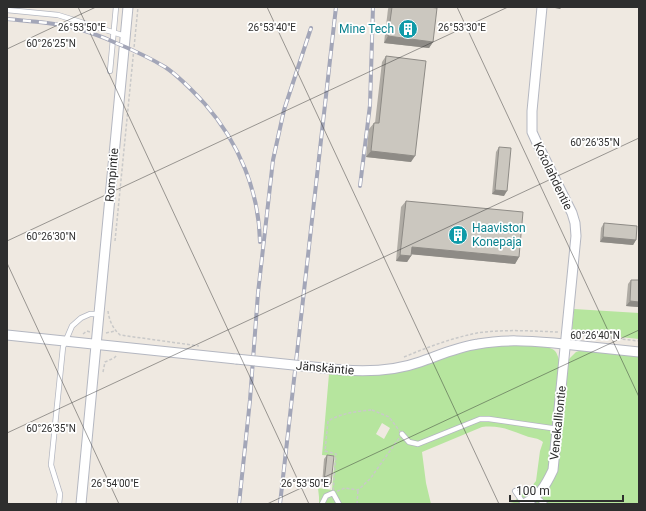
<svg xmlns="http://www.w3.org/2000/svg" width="646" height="511" font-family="Roboto,sans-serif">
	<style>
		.green { fill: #b6e59e; fill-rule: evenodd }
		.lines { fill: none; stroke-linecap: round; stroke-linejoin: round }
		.lane-casing { stroke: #b4b7c1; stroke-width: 6 }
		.street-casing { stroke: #b4b7c1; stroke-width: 11 }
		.path { stroke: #c9c9c9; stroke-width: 1.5; stroke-dasharray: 3 2; stroke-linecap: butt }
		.lane { stroke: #fff; stroke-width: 4.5 }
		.street { stroke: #fff; stroke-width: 9 }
		.rail-casing { stroke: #a3a6b8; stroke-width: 4 }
		.rail { stroke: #fff; stroke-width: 2.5; stroke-dasharray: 8; stroke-linecap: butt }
		.street-bridge-casing { stroke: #b4b7c1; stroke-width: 11; stroke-linecap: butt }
		.street-bridge { stroke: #fff; stroke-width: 9 }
		.wall { fill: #afaba4 }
		.shaded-wall { fill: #8e8b86 }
		.building { fill: #cbc7bf; stroke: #8e8b86 }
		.ticks { fill: none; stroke: #2e2e2e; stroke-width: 1; stroke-opacity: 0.45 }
		.labels { text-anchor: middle; stroke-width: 3.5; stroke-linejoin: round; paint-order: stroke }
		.culture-label { font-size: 12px; fill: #0d838f; stroke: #fff; text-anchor: end }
		.street-label { font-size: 12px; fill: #2e2e2e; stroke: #fff }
		.ticks-label { font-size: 10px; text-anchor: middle; fill: #2e2e2e; stroke: #fff; stroke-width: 3.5; stroke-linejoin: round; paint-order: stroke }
	</style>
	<rect width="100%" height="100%" fill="#efe9e1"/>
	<g class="green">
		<polygon points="574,309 639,313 639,339 610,336 573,330 572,329"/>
		<path d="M499 345C510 345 548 343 555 351 557 353 558 357 559 360H568L576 352 582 350 639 355V504H505L514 502 521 494 528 491 536 481 540 451 543 442C539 438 531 438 526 436 510 430 499 425 482 427L422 452 426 483 431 504H319V497L318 488 332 490 335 456 322 455 329 374 357 376 386 374 459 352ZM382 423 390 428 384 439 376 434Z"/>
	</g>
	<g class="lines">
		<defs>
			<g id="lane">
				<polyline points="7,10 58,15 125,36"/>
				<polyline points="110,71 116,7"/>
				<polyline points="402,434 409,442 418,444 480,419 489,419 558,429"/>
				<polyline points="515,491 524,504"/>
				<polyline points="536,497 545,504"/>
				<polyline points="59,504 60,494 51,465 63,347 72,326 81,318 90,314 98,314"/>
				<polyline points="322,504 326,496 333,493 339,504"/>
			</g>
			<g id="street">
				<polyline points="7,335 236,359"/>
				<path d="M342 370C369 372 395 371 420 362 440 355 457 347 478 344 504 339 529 341 554 343 582 346 611 349 639 352"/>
				<polyline points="81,504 128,7"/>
				<path d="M524 504C540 495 545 487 553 470L576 236 575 223 572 213 537 143 532 132V111L542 7"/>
			</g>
		</defs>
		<use href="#lane" class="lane-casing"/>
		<use href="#street" class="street-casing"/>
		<g class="path">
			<polyline points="115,241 138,7"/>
			<path d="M108 311C109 320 113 329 120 335L199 346"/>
			<polyline points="106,333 115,331"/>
			<polyline points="573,333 592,336 639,341"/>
			<polyline points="83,334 87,331 90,332"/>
			<path d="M404 357C428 347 452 338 477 333 504 329 531 331 558 332"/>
			<polyline points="103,372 105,362 114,358 117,355"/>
			<path d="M372 410 389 417 402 434 370 479 358 490 345 488 333 493 336 454 325 451 328 421C342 413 357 411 372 410Z"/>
			<polyline points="357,504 358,490"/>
		</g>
		<use href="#lane" class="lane"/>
		<use href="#street" class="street"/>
		<defs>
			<g id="rail">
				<path d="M7 19C27 21 48 22 67 26 84 30 101 36 116 43 133 50 150 58 165 67 180 77 193 91 205 104 239 143 259 191 260 242"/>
				<polyline points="360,186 370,105 373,7"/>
				<polyline points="239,504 250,400 258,293 273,160 284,110 311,28"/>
				<polyline points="280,504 336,7"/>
			</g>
		</defs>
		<use href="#rail" class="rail-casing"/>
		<use href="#rail" class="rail"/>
		<defs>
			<polyline id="street-bridge" points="236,359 342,370"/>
		</defs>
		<use href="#street-bridge" class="street-bridge-casing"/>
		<use href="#street-bridge" class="street-bridge"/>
	</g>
	<g class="wall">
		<polygon points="389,7 429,7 433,42 429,48 384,43 388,9"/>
		<polygon points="386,56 411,162 366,157 369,129 374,123 375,123 382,62"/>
		<polygon points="499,147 504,196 492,194 496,152"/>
		<polygon points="406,201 519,257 515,264 411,254 411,256 407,262 396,261 401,207"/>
		<polygon points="604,223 636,240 633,245 600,242 601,228"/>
		<polygon points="631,280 639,280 639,306 638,307 626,306 628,284"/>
		<polygon points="327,455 331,483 329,486 322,485 324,459"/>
	</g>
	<g class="shaded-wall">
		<polygon points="555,7 562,7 560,9 555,8"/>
		<polygon points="388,36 433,42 429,48 384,43"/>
		<polygon points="371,151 415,156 411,162 366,157"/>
		<polygon points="495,190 507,191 504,196 492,194"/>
		<polygon points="603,237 636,240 633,245 600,242"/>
		<polygon points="412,247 519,257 515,264 408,254"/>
		<polygon points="400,255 411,256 407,262 396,261"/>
		<polygon points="630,301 639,302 639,306 638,307 626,306"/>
		<polygon points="324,482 331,483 329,486 322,485"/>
	</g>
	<g class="building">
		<polygon points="392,7 429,7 437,8 433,42 388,36"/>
		<polygon points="386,56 426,61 415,156 371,151 374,123 379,123"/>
		<polygon points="499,147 511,148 507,191 495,190"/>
		<polygon points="406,201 523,212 519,257 412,247 411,256 400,255"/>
		<polygon points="604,223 637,226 636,240 603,237"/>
		<polygon points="631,280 639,280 639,302 630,301"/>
		<polygon points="327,455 334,456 331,483 324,482"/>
	</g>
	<path class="ticks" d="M78 7 309 504M267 7 499 504M457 7 639 397M7 49 96 7M7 241 508 7M7 263 119 504M7 433 639 138M267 504 639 330"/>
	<defs>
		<symbol id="building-disc" viewBox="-11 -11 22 22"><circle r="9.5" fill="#0f9aa8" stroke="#fff"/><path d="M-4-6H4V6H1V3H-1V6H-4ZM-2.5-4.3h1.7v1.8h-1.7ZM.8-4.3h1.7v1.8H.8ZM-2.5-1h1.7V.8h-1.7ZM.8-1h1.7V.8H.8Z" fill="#fff"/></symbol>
	</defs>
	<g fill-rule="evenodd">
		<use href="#building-disc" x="397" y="18" width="22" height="22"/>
		<use href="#building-disc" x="447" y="224" width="22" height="22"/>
	</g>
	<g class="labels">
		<g class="culture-label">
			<text x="394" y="33">Mine Tech</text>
			<text x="472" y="232" text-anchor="start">Haaviston<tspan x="472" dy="14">Konepaja</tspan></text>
		</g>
		<g class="street-label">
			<text transform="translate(112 175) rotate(-85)" y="4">Rompintie</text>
			<text transform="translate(553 176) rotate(64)" y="4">Kotolahdentie</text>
			<text transform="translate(325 368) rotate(5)" y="4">Jänskäntie</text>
			<text transform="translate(558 423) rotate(-84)" y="4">Venekalliontie</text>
		</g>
	</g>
	<g class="ticks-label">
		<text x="82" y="31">26°53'50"E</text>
		<text x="272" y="31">26°53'40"E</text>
		<text x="462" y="31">26°53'30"E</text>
		<text x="51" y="47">60°26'25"N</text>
		<text x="595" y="146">60°26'35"N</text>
		<text x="51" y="240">60°26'30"N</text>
		<text x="595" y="339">60°26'40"N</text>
		<text x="51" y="432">60°26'35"N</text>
		<text x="115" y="487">26°54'00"E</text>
		<text x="305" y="487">26°53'50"E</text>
	</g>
	<rect width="646" height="511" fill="none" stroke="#2e2e2e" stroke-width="16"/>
	<path d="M510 495v6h113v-6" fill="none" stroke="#2e2e2e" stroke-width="2"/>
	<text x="516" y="495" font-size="12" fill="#2e2e2e" stroke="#ffffff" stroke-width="3" paint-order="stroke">100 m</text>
</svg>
